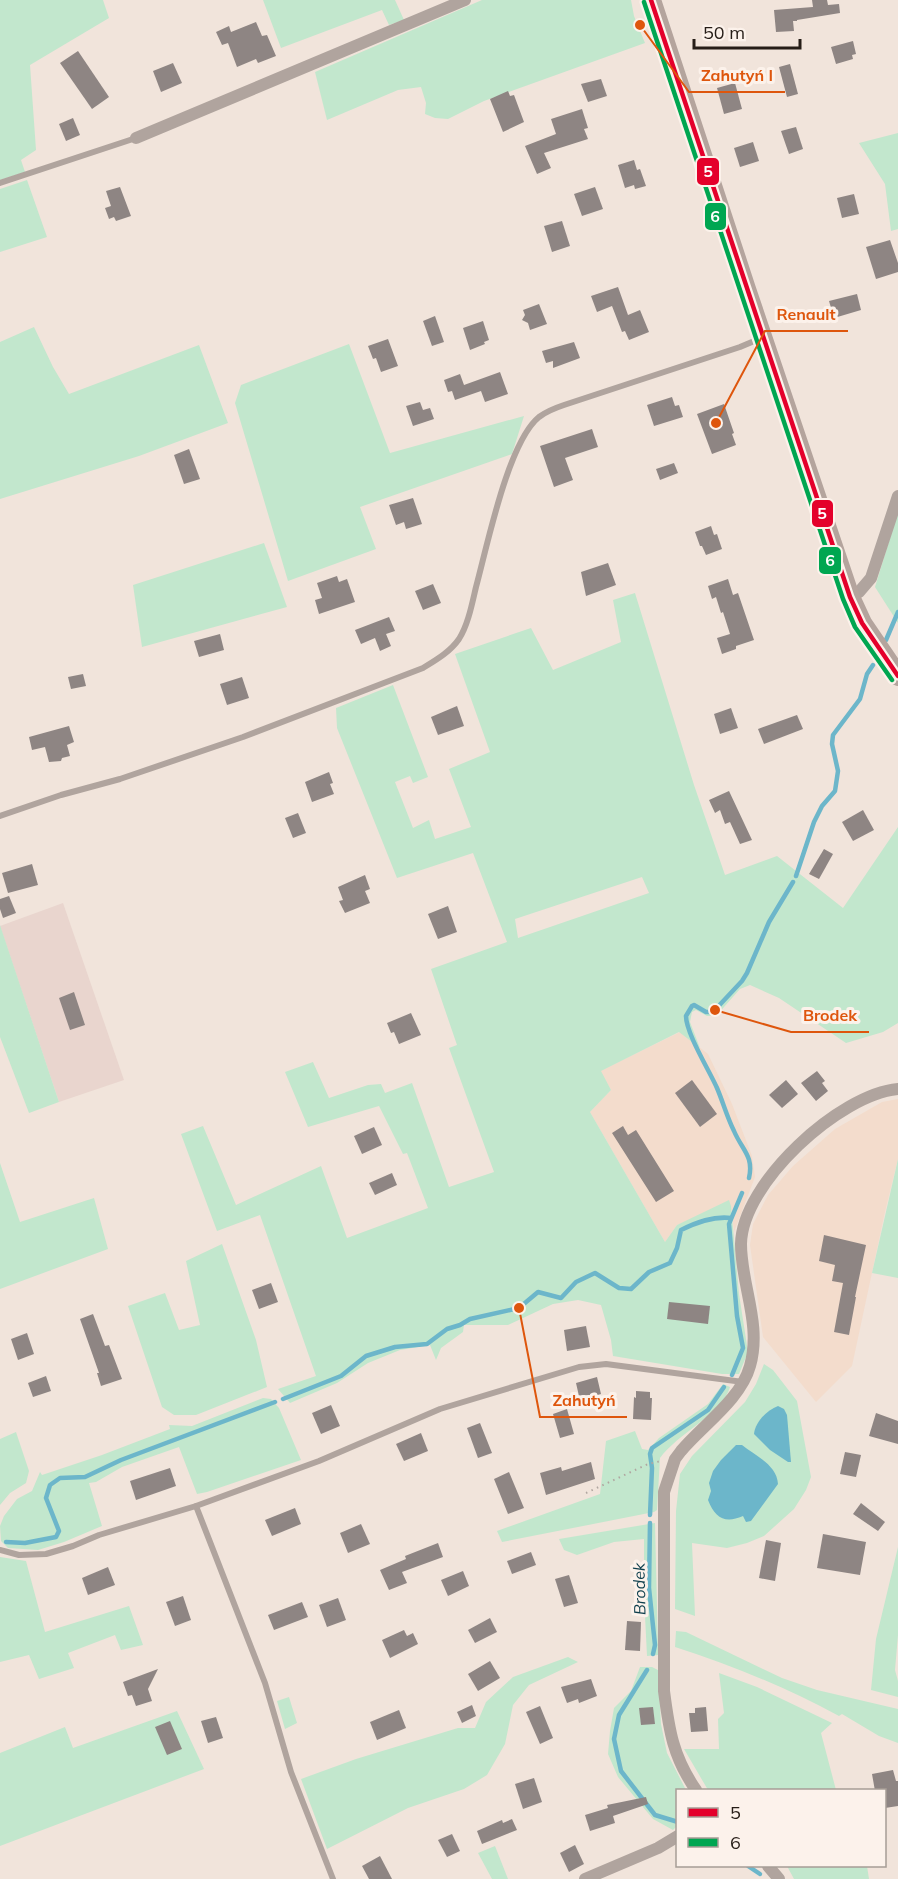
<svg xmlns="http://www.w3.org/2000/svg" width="898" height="1879" font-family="Mulish,sans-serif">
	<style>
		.commercial { fill: #e9d5ce }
		.built { fill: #f3dccc }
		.green { fill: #c2e7cd; fill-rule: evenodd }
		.water { fill: #6cb6ca }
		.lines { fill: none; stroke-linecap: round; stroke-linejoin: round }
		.stream { stroke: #6cb6ca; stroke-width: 4.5 }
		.building { fill: #8e8583 }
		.path { stroke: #b0a6a0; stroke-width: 2; stroke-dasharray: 1.5 4.5; stroke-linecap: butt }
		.service { stroke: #b0a49e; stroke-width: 6 }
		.minor { stroke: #b0a49e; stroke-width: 12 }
		.primary { stroke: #b4a49d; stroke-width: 20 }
		.bus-1-casing { stroke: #fcf2eb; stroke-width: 9 }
		.bus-2-casing { stroke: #fcf2eb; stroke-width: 9 }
		.bus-1 { stroke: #e4002b; stroke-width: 4.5 }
		.bus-2 { stroke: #00a651; stroke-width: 4.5 }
		.labels { text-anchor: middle; stroke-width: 6; stroke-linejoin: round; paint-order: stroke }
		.water-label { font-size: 16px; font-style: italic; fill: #0f3f4d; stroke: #fcf2eb }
		.leader { fill: none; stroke: #de560d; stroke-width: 2 }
		.callout-dot { fill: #de560d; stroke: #fcf2eb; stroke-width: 2 }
		.callout-label { font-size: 16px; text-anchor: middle; font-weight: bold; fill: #de560d; stroke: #fcf2eb; stroke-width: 6; stroke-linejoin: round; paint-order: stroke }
		.line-badge { stroke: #fcf2eb; stroke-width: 2 }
		.badge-label { font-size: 16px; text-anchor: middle; font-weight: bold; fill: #fff }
	</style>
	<rect width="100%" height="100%" fill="#f1e4db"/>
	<polygon class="commercial" points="63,903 124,1080 59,1102 0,926"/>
	<g class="built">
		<polygon points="680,1032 708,1054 732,1104 752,1156 755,1177 734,1232 731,1206 677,1225 665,1242 590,1112 611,1090 600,1071"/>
		<polygon points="898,1099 898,1159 885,1212 852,1366 816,1402 763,1337 750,1245 753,1224 768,1195 793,1166 835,1129 882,1102"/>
	</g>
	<g class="green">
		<polygon points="0,0 103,0 109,18 30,65 36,150 21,160 25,172 0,180"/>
		<polygon points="263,0 395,0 404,20 389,25 382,10 281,48"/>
		<polygon points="482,0 631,0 634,16 645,43 484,101 448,119 435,118 425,114 426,103 421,87 398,90 327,120 315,72"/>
		<polygon points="898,133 898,229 891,231 885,184 859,143"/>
		<polygon points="27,180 47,237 0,252 0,189"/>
		<polygon points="34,327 53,367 69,394 199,345 228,423 139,456 0,499 0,342"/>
		<polygon points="349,344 390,453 524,416 512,454 360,507 376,549 288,581 235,403 241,385"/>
		<polygon points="898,512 898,623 875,587"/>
		<polygon points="264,543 287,607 142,647 133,585"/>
		<path d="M635 593 694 785 725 875 777 856 843 908 898 827V1023L883 1032 846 1043 779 998 750 985 740 989 716 1016H707L696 1010 692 1012 690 1022 700 1048 679 1032 601 1071 611 1090 590 1112 665 1242 677 1225 729 1200 731 1206 739 1294 748 1352 739 1374H722L613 1356 611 1340 601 1305 578 1300 553 1304 508 1325H464L463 1332 441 1348 436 1360 430 1345 400 1350 368 1363 337 1383 290 1403 278 1389 316 1376 260 1215 217 1231 181 1134 203 1126 236 1205 321 1166 347 1238 428 1208 407 1153 403 1154 379 1106 308 1127 285 1072 313 1062 329 1098 368 1085 381 1084 385 1093 412 1083 449 1187 494 1172 449 1048 457 1045 431 969 507 942 473 853 397 878 337 728 336 708 393 685 428 777 413 783 410 776 395 782 413 828 429 820 435 839 471 827 449 769 490 752 455 654 531 628 553 670 621 642 613 600ZM642 877 649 893 518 938 515 919Z"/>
		<polygon points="0,925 59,1102 29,1113 0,1037"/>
		<polygon points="898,1159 898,1278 872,1273"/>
		<polygon points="0,1163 20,1222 94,1198 108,1249 0,1289"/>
		<polygon points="222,1244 256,1340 267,1387 196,1415 174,1415 162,1407 128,1306 165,1293 179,1330 200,1325 186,1261"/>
		<polygon points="764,1364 773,1370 797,1401 811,1477 806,1490 794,1509 764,1536 747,1543 727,1548 692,1543 695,1616 675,1609 676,1511 680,1474 692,1456 745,1402 756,1384"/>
		<path d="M723 1384 730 1387C723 1413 676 1435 660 1458L657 1510 654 1512 502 1542 497 1531 600 1494 606 1441 635 1431 642 1449 648 1450 659 1438 708 1404Z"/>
		<polygon points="263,1398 271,1399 279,1408 301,1460 207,1492 197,1494 179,1447 122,1467 96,1482 89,1483 102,1526 64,1542 38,1550 8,1548 1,1541 0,1526 4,1516 17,1499 32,1491 40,1472 42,1475 102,1455 170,1429 169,1425 192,1426"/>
		<polygon points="16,1432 29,1471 26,1483 10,1493 0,1505 0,1439"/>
		<polygon points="655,1523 658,1649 658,1655 647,1656 644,1596 644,1539 614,1542 577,1555 564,1550 559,1539"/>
		<polygon points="898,1547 898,1635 895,1670 898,1681 898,1697 871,1690 876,1639"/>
		<polygon points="0,1557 26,1561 45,1632 129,1606 143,1645 121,1650 115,1635 68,1653 74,1668 39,1679 29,1655 0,1662"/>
		<path d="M676 1631 686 1632 782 1678 817 1690 898 1709V1743L879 1736 842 1714 839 1716C787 1688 732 1665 675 1647Z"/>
		<polygon points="568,1657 578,1662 529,1685 513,1705 505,1744 487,1775 464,1789 408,1808 327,1849 301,1779 356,1759 458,1728 475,1728 486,1702 513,1677"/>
		<polygon points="640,1667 652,1667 658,1670 661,1724 667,1753 686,1790 678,1790 677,1826 673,1830 653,1819 618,1777 608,1754 610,1731 614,1708 631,1691"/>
		<polygon points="719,1673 757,1687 832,1723 821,1733 836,1790 708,1790 684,1749 719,1749 718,1719 724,1713"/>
		<polygon points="289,1697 297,1723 285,1729 277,1701"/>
		<polygon points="177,1711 204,1769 0,1846 0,1753 65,1727 73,1748"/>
		<polygon points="495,1846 508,1879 492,1879 478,1853"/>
		<polygon points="787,1866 867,1866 869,1879 794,1879"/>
	</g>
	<g class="water">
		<path d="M778 1406 784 1409 787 1415 791 1462H788L770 1450 754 1434C755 1422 767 1410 778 1406Z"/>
		<path d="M736 1445H742C756 1456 777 1465 778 1484L751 1521 746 1522 743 1516C725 1524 715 1518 708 1500L711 1491 709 1483 713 1471 721 1460Z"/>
	</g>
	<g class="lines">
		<g class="stream">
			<polyline points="886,640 898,612"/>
			<polyline points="796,876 814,822 822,806 835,791 838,771 832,744 833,735 860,699 867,674 873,665"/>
			<path d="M749 1178C754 1156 742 1150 734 1131 727 1117 723 1102 717 1088 709 1070 686 1033 686 1016L692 1006 694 1005 706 1012H713L742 981 747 973 769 922 793 882"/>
			<polyline points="732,1375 743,1348 737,1316 729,1224 742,1193"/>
			<path d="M283 1399 341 1376 366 1356 395 1347 427 1344 447 1329 460 1325 470 1319 519 1308 538 1292 561 1298 576 1282 595 1273 619 1288 631 1289 649 1272 670 1263 677 1248 681 1230C697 1222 713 1216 731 1218"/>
			<polyline points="650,1515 652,1468 650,1454 652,1448 708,1410 724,1387"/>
			<polyline points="650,1523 649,1588 655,1645 653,1654"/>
			<polyline points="6,1542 25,1543 56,1537 59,1531 46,1498 50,1485 60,1478 85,1477 121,1460 275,1402"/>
			<polyline points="647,1670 619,1715 614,1739 621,1771 655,1815 678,1822"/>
			<polyline points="748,1866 760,1874"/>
		</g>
	</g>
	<g class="building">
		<polygon points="812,0 827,0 828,5 839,4 840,13 797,20 797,21 793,21 794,31 776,32 774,10 813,7"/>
		<polygon points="256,22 262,36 267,35 276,56 258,63 256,59 237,67 228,43 222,45 216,32 229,26 231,32"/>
		<polygon points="853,41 856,54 852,55 853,59 836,64 831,47"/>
		<polygon points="78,51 109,97 92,109 60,63"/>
		<polygon points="173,63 182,83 161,92 153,71"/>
		<polygon points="790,64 798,94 787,97 779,67"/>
		<polygon points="601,79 607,96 588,102 581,84"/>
		<polygon points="735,83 742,109 724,114 717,88"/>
		<polygon points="508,91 510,96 514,95 524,122 503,132 490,99"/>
		<polygon points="582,109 588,128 584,129 588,139 544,153 551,168 537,174 525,146 556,134 551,119"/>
		<polygon points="73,118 80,135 66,141 59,124"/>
		<polygon points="796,127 803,149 789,154 781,131"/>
		<polygon points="753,142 759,161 740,167 734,148"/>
		<polygon points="634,160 637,170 640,169 646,186 635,189 634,185 625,188 618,165"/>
		<polygon points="120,187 131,216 116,221 114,217 109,219 105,208 111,206 106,191"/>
		<polygon points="595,187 603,209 582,216 574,194"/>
		<polygon points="854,194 859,214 842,218 837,198"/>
		<polygon points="562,221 570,246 552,252 544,226"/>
		<polygon points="890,240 898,263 898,272 876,279 866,247"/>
		<polygon points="618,287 628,315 640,310 649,332 629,340 625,331 622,332 612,306 597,312 591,296"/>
		<polygon points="857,294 861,310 834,318 829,301"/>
		<polygon points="539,304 547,324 530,330 528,323 522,320 525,315 523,310"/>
		<polygon points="435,316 444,342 432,346 423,321"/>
		<polygon points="483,321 489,340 484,342 485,344 470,350 463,328"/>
		<polygon points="388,339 398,366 381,372 376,358 373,359 368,346"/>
		<polygon points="574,342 580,358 553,368 553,361 546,363 542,351"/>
		<polygon points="500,372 508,394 485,402 481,391 455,400 452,391 448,392 444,380 460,374 464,385"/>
		<polygon points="672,397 675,406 679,405 683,417 654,426 647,405"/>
		<polygon points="420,402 423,410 430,408 434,419 413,426 406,406"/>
		<polygon points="724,404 734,433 732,434 736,445 712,454 697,414"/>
		<polygon points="592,429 598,447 565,458 573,480 554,487 540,446"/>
		<polygon points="189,449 200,479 184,484 174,455"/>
		<polygon points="674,463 678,473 660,480 656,469"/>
		<polygon points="413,498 422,524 406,529 404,522 396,525 389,505"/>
		<polygon points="711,526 714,535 717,534 722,549 706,555 702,546 700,546 695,532"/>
		<polygon points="608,563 616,585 586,596 581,572"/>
		<polygon points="337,576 339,582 347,579 355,602 319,614 315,600 322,598 317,583"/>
		<polygon points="728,579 733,595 738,593 754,640 736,646 736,649 722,654 717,638 730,634 723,612 721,613 716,597 712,599 708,586"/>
		<polygon points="433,584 441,603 423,610 415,591"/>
		<polygon points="389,617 395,631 386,634 391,646 380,651 375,638 361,644 355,630"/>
		<polygon points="220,634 224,650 199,657 194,641"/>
		<polygon points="83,674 86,686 71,689 68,677"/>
		<polygon points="242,677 249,698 227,705 220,684"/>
		<polygon points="457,706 464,726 438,735 431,717"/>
		<polygon points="731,708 738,728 720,734 714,714"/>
		<polygon points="797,715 803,729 764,744 758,729"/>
		<polygon points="69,726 74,742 67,745 70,756 62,758 61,761 49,762 45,747 32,750 29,737"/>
		<polygon points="329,772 333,783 330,784 334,794 312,802 305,782"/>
		<polygon points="729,791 752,840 740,844 730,822 725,824 720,810 715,813 709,800"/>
		<polygon points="863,810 874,830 853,841 842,822"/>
		<polygon points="298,813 306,833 293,838 285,818"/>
		<polygon points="824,849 833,854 819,879 809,874"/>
		<polygon points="32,864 38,885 8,893 2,873"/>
		<polygon points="365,875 370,889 365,891 370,903 345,913 339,901 343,900 338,887"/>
		<polygon points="9,896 16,913 3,918 0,909 0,899"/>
		<polygon points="448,906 457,932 438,939 428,914"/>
		<polygon points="74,992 85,1025 70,1030 59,998"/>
		<polygon points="411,1013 421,1035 399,1044 394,1032 391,1033 387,1023"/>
		<polygon points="817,1071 825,1081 822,1083 828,1091 816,1101 801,1083"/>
		<polygon points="692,1080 717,1114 700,1127 675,1093"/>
		<polygon points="786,1080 798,1094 782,1108 769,1095"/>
		<polygon points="623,1126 628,1135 636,1130 674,1191 656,1202 612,1133"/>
		<polygon points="374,1127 382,1145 362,1154 354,1136"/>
		<polygon points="392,1173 397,1185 375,1195 369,1183"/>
		<polygon points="824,1235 866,1245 855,1297 856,1297 849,1335 834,1332 843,1283 832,1281 835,1265 819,1261"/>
		<polygon points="271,1283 278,1302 259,1309 252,1290"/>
		<polygon points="669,1302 710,1306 708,1324 667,1319"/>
		<polygon points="93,1314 105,1346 109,1345 122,1379 101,1386 97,1373 99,1373 80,1319"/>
		<polygon points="586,1326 590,1347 567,1351 564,1330"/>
		<polygon points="27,1333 34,1354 18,1360 11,1339"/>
		<polygon points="46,1376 51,1391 33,1397 28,1383"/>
		<polygon points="597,1377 601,1394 594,1396 596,1402 581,1405 576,1383"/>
		<polygon points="636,1391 650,1392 650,1398 652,1398 651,1420 633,1419 634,1397 636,1398"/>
		<polygon points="331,1405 340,1426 321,1434 312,1413"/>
		<polygon points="567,1409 574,1434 560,1438 553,1414"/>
		<polygon points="876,1413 898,1421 898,1444 869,1436"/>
		<polygon points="480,1423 492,1453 478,1458 467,1428"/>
		<polygon points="421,1433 428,1451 404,1461 396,1444"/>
		<polygon points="845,1452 861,1455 856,1477 840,1474"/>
		<polygon points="591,1462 595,1479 546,1495 540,1473 561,1467 562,1471"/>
		<polygon points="170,1468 176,1486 136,1500 130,1481"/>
		<polygon points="509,1472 524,1508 508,1514 494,1479"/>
		<polygon points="861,1503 885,1522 878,1531 853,1514"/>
		<polygon points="295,1508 301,1524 272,1536 265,1520"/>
		<polygon points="361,1524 370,1544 348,1553 340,1533"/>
		<polygon points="823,1534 866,1542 860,1575 817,1568"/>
		<polygon points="766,1540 781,1543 775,1581 759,1578"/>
		<polygon points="438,1543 443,1557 402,1572 407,1583 389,1590 380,1570 406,1559 405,1556"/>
		<polygon points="531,1552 536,1565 512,1574 507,1561"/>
		<polygon points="108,1567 115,1585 88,1595 82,1578"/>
		<polygon points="463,1571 469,1586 448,1596 441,1580"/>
		<polygon points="569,1575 578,1603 564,1607 555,1579"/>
		<polygon points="183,1596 191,1620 175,1626 166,1602"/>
		<polygon points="338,1598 346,1620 327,1627 319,1605"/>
		<polygon points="302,1602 308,1617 274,1630 268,1615"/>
		<polygon points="490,1618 497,1632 475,1643 468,1630"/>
		<polygon points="627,1621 641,1622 640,1651 625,1650"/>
		<polygon points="404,1630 407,1636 413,1633 418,1644 390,1658 382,1640"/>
		<polygon points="490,1661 500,1678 478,1691 468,1674"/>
		<polygon points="158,1669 148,1689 152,1701 136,1706 132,1695 128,1696 123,1682"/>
		<polygon points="591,1679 597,1696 579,1703 578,1699 567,1703 561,1687"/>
		<polygon points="472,1705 476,1716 462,1723 457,1712"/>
		<polygon points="540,1706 553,1738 540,1744 526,1712"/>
		<polygon points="653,1707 655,1724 641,1725 639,1708"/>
		<polygon points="706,1707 708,1731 691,1732 689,1713 695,1713 695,1708"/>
		<polygon points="399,1710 406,1728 377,1740 370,1722"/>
		<polygon points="216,1717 223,1738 208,1743 201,1721"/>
		<polygon points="170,1721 182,1749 167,1755 155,1727"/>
		<polygon points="893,1770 896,1781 898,1781 898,1806 885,1808 885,1791 875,1791 872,1774"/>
		<polygon points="534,1778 542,1802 523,1809 515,1784"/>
		<polygon points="646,1797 648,1804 613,1816 615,1823 590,1831 585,1815 608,1808 607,1805"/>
		<polygon points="512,1819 517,1830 482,1844 477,1831 502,1820 503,1823"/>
		<polygon points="452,1834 460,1851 447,1857 438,1840"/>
		<polygon points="575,1845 584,1864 569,1872 560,1853"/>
		<polygon points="380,1856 392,1879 369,1879 362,1866"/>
	</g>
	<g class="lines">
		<polyline class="path" points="586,1493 648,1464 661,1461"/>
		<g class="service">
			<polyline points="0,183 136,138"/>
			<path d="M0 816 61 795 120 779 243 737 423 668C436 660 450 652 459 639 468 625 472 604 476 587 487 547 508 442 539 417 547 411 555 408 564 405L740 347 759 339"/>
			<polyline points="196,1506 265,1683 291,1772 333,1879"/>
			<polyline points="0,1550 19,1555 46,1554 73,1546 99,1535 196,1506 319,1461 440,1409 579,1367 606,1364 743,1382"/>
		</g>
		<g class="minor">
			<polyline points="136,138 465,0"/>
			<polyline points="850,597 859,592 871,578 898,496"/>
			<path d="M696 1790C673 1757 669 1730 664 1691V1492L675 1459 681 1451C703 1425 741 1399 750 1366 762 1324 741 1285 741 1244 742 1183 840 1094 898 1089"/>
			<polyline points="768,1866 779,1879"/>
			<polyline points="585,1879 658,1848 678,1836"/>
		</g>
		<polyline class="primary" points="651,0 746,289 850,597 862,623 898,676"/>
		<defs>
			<polyline id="bus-1" points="651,0 850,597 862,623 898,676"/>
			<polyline id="bus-2" points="644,2 843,599 855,627 892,680"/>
		</defs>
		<use href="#bus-1" class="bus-1-casing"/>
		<use href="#bus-2" class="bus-2-casing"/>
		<use href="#bus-1" class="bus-1"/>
		<use href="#bus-2" class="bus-2"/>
	</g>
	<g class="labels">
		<g class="water-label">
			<text transform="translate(639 1589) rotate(-91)" y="6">Brodek</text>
		</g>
	</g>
	<path class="leader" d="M640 25L689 92H785M716 423L765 331H848M715 1010L791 1032H869M519 1308L540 1417H627"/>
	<g class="callout-dot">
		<circle cx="640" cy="25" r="6"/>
		<circle cx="716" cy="423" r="6"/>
		<circle cx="715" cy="1010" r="6"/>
		<circle cx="519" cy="1308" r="6"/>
	</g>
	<g class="callout-label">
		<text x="737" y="81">Zahutyń I</text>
		<text x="806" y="320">Renault</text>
		<text x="830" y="1021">Brodek</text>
		<text x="584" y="1406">Zahutyń</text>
	</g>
	<g class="line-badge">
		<rect x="696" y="157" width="24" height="29" rx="6" fill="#e4002b"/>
		<rect x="704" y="202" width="23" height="29" rx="6" fill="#00a651"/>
		<rect x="811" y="499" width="23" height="29" rx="6" fill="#e4002b"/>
		<rect x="818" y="546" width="24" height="29" rx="6" fill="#00a651"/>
	</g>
	<g class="badge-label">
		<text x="708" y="177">5</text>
		<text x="715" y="222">6</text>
		<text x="822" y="519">5</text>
		<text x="830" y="566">6</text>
	</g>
	<rect x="676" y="1789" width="210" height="78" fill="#fcf2eb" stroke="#a69d96" stroke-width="1.5"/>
	<rect x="688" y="1808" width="30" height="9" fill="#e4002b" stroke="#a69d96" stroke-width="1.5"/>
	<text x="730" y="1819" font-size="18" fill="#261d17">5</text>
	<rect x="688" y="1838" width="30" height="9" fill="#00a651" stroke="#a69d96" stroke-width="1.5"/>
	<text x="730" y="1849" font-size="18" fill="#261d17">6</text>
	<path d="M694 39v9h106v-9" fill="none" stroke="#261d17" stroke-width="3"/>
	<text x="703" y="39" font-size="18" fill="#261d17" stroke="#fcf2eb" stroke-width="4.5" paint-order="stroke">50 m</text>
</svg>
